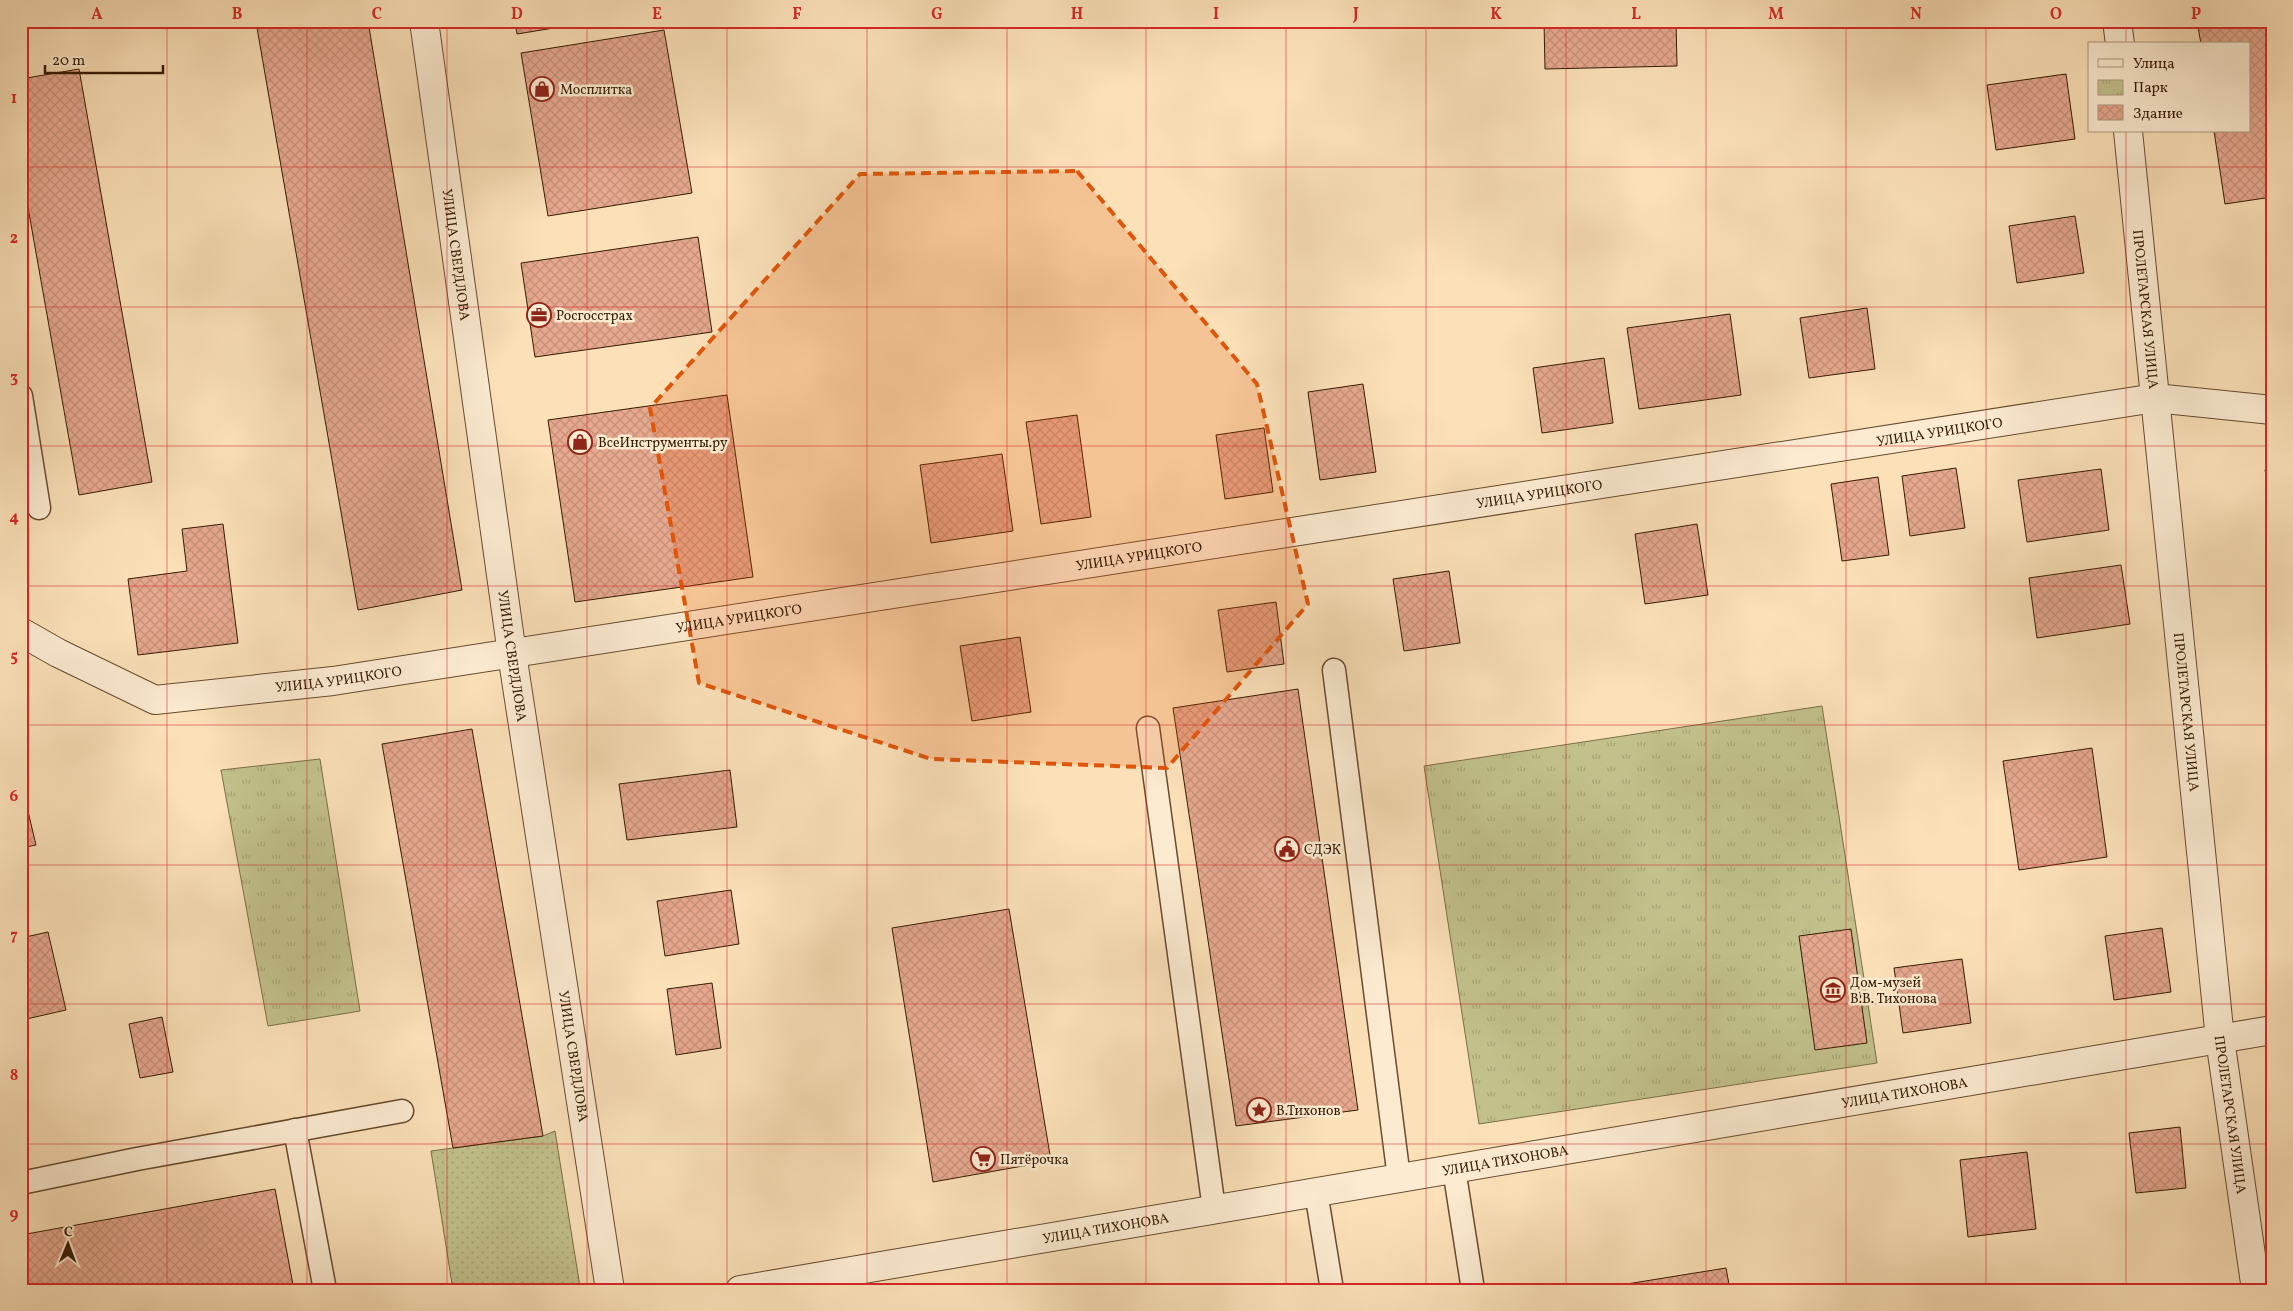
<svg xmlns="http://www.w3.org/2000/svg" width="2293" height="1311" font-family="Vollkorn,serif">
	<style>
		.grass { fill: url(#grass-dots); stroke: #7c6e46 }
		.park { fill: url(#park-tufts); stroke: #7c6e46 }
		.building { fill: url(#building-cross-hatch); stroke: #361b01 }
		.lines { fill: none; stroke-linecap: round; stroke-linejoin: round }
		.lane-casing { stroke: #674c2f; stroke-width: 25 }
		.street-casing { stroke: #674c2f; stroke-width: 30 }
		.lane { stroke: #fcebd1; stroke-width: 22 }
		.street { stroke: #fcebd1; stroke-width: 28 }
		.marked { fill: #df560b; fill-opacity: 0.2; stroke: #df560b; stroke-width: 4; stroke-dasharray: 10 6; stroke-linejoin: round }
		.grid { fill: none; stroke: #d62828; stroke-width: 1; stroke-opacity: 0.55 }
		.labels { text-anchor: middle; stroke-width: 5; stroke-linejoin: round; paint-order: stroke }
		.poi-label { font-size: 14px; fill: #361b01; stroke: #fcebd1; text-anchor: start }
		.street-label { font-size: 14px; fill: #361b01; stroke: #fcebd1 }
		.neatline { fill: none; stroke: #d62828; stroke-width: 2 }
		.grid-label { font-size: 16px; text-anchor: middle; font-weight: bold; fill: #d62828 }
	</style>
	<defs>
		<pattern id="grass-dots" width="8" height="8" patternUnits="userSpaceOnUse" patternTransform="scale(1.25)"><rect width="8" height="8" fill="#c2c18c"/><path d="M2 2h.1M6 6h.1" fill="none" stroke="#a7a577" stroke-width="1.8" stroke-linecap="round"/></pattern>
		<pattern id="park-tufts" width="24" height="20" patternUnits="userSpaceOnUse" patternTransform="scale(1.25)"><rect width="24" height="20" fill="#c2c18c"/><path d="M3 7l-1-3M5 7V3M7 7l1-3M15 17l-1-3M17 17v-4M19 17l1-3" fill="none" stroke="#a7a577"/></pattern>
		<pattern id="building-cross-hatch" width="8" height="8" patternUnits="userSpaceOnUse" patternTransform="scale(1.25)"><rect width="8" height="8" fill="#e6a88e"/><path d="M0 0l8 8M0 8l8-8" fill="none" stroke="#c69079"/></pattern>
	</defs>
	<rect width="100%" height="100%" fill="#fbe0b8"/>
	<filter id="stains"><feTurbulence type="fractalNoise" baseFrequency=".004" numOctaves="4"/><feColorMatrix values="0 0 0 0 .2 0 0 0 0 .09 0 0 0 0 .02 0 0 0 .5 -.17"/></filter>
	<radialGradient id="worn" r=".72"><stop offset=".6" stop-color="#630" stop-opacity="0"/><stop offset="1" stop-color="#630" stop-opacity=".3"/></radialGradient>
	<polygon class="grass" points="555,1131 580,1287 566,1290 453,1290 431,1151 543,1136"/>
	<g class="park">
		<polygon points="1822,706 1877,1063 1479,1124 1424,766"/>
		<polygon points="320,759 360,1011 268,1026 221,770"/>
	</g>
	<g class="building">
		<polygon points="368,21 462,590 358,610 256,22"/>
		<polygon points="515,21 597,21 517,34"/>
		<polygon points="1544,21 1676,21 1677,66 1545,69"/>
		<polygon points="2197,21 2272,21 2272,197 2225,204 2214,131 2249,131 2249,44 2201,44"/>
		<polygon points="664,30 692,193 548,216 521,53"/>
		<polygon points="79,69 152,482 79,495 21,168 21,79"/>
		<polygon points="2066,74 2075,139 1996,150 1987,85"/>
		<polygon points="2075,216 2084,273 2017,283 2009,226"/>
		<polygon points="698,237 712,332 535,357 521,263"/>
		<polygon points="1867,308 1875,369 1809,378 1800,318"/>
		<polygon points="1730,314 1741,395 1639,409 1627,328"/>
		<polygon points="1604,358 1613,423 1542,433 1533,368"/>
		<polygon points="1363,384 1376,472 1320,480 1308,392"/>
		<polygon points="727,395 753,577 575,602 548,420"/>
		<polygon points="1077,415 1091,517 1041,524 1026,422"/>
		<polygon points="1264,428 1273,492 1225,499 1216,435"/>
		<polygon points="1002,454 1013,531 931,543 920,465"/>
		<polygon points="1956,468 1965,528 1910,536 1902,476"/>
		<polygon points="2101,469 2109,530 2027,542 2018,480"/>
		<polygon points="2272,469 2272,503 2265,470"/>
		<polygon points="1878,477 1889,555 1842,561 1831,484"/>
		<polygon points="223,524 238,643 138,655 128,579 187,571 182,529"/>
		<polygon points="1697,524 1708,595 1645,604 1635,534"/>
		<polygon points="2121,565 2130,624 2037,638 2029,578"/>
		<polygon points="1449,571 1460,643 1404,651 1393,579"/>
		<polygon points="1276,602 1284,664 1227,672 1218,610"/>
		<polygon points="1020,637 1031,712 972,721 960,646"/>
		<polygon points="1298,689 1358,1110 1236,1126 1173,708"/>
		<polygon points="472,729 543,1136 453,1148 382,744"/>
		<polygon points="2092,748 2107,857 2019,870 2003,761"/>
		<polygon points="730,770 737,827 627,840 619,784"/>
		<polygon points="21,782 36,845 21,848"/>
		<polygon points="731,890 739,944 665,956 657,901"/>
		<polygon points="1009,909 1051,1161 933,1182 892,928"/>
		<polygon points="2162,928 2171,992 2114,1000 2105,936"/>
		<polygon points="1851,929 1867,1043 1815,1050 1799,936"/>
		<polygon points="48,932 66,1010 22,1020 21,938"/>
		<polygon points="1962,959 1971,1023 1903,1033 1894,968"/>
		<polygon points="712,983 721,1048 676,1055 667,989"/>
		<polygon points="162,1017 173,1072 140,1078 129,1024"/>
		<polygon points="2180,1127 2186,1188 2136,1193 2129,1133"/>
		<polygon points="2027,1152 2036,1229 1968,1237 1960,1160"/>
		<polygon points="275,1189 294,1290 21,1290 21,1235"/>
		<polygon points="1726,1268 1730,1290 1592,1290 1602,1288"/>
	</g>
	<g class="lines">
		<defs>
			<g id="lane">
				<polyline points="21,396 39,508"/>
				<polyline points="1334,670 1399,1178"/>
				<polyline points="1148,728 1214,1209"/>
				<polyline points="295,1130 325,1290"/>
				<polyline points="1454,1169 1473,1290"/>
				<polyline points="21,1183 137,1159 402,1111"/>
				<polyline points="1316,1192 1332,1290"/>
			</g>
			<g id="street">
				<path id="s1" d="M424 21 512 654 610 1290"/>
				<polyline points="2117,21 2120,44"/>
				<path id="s2" d="M2128 131 2220 1039 2256 1290"/>
				<path id="s3" d="M21 632 58 653 155 700 333 681 2155 398 2272 410"/>
				<path id="s4" d="M740 1290 2272 1030"/>
			</g>
		</defs>
		<use href="#lane" class="lane-casing"/>
		<use href="#street" class="street-casing"/>
		<use href="#lane" class="lane"/>
		<use href="#street" class="street"/>
	</g>
	<path class="marked" d="M1077 171 1257 384 1308 604 1167 768 931 759 699 683 650 408 860 174Z"/>
	<path class="grid" d="M167 21V1290M307 21V1290M447 21V1290M587 21V1290M727 21V1290M867 21V1290M1007 21V1290M1146 21V1290M1286 21V1290M1426 21V1290M1566 21V1290M1706 21V1290M1846 21V1290M1986 21V1290M2126 21V44M2126 131V1290M21 167H2272M21 307H2272M21 446H2272M21 586H2272M21 725H2272M21 865H2272M21 1004H2272M21 1144H2272"/>
	<defs>
		<symbol id="shop-ring" viewBox="-11 -11 22 22"><circle r="9.5" fill="#fcebd1" stroke="#8f2418" stroke-width="1.5"/><path d="M-5-2.5h2.3a2.7 3.5 0 0 1 5.4 0H5L5.5 6h-11ZM-1.5-2.5h3a1.5 2.3 0 0 0-3 0Z" fill="#8f2418"/></symbol>
		<symbol id="office-ring" viewBox="-11 -11 22 22"><circle r="9.5" fill="#fcebd1" stroke="#8f2418" stroke-width="1.5"/><path d="M-6-3h4V-5.5h4V-3h4V5H-6ZM-1-4.5V-3h2v-1.5ZM-6 0V1H6V0Z" fill="#8f2418"/></symbol>
		<symbol id="civic-ring" viewBox="-11 -11 22 22"><circle r="9.5" fill="#fcebd1" stroke="#8f2418" stroke-width="1.5"/><path d="M-.6-6.5H3V-4.5H.6V-3L4-1V1h2V6H-6V1h2V-1L-.6-3ZM-1.2 2.5V6h2.4V2.5Z" fill="#8f2418"/></symbol>
		<symbol id="museum-ring" viewBox="-11 -11 22 22"><circle r="9.5" fill="#fcebd1" stroke="#8f2418" stroke-width="1.5"/><path d="M0-6L6-3V-2H-6V-3ZM-5-1h2V3h-2ZM-1-1h2V3h-2ZM3-1h2V3H3ZM-6 4H6V6H-6Z" fill="#8f2418"/></symbol>
		<symbol id="sight-ring" viewBox="-11 -11 22 22"><circle r="9.5" fill="#fcebd1" stroke="#8f2418" stroke-width="1.5"/><path d="M0-6L1.8-2.2L6-1.7L2.9 1.2L3.7 5.4L0 3.3L-3.7 5.4L-2.9 1.2L-6-1.7L-1.8-2.2Z" fill="#8f2418"/></symbol>
		<symbol id="supermarket-ring" viewBox="-11 -11 22 22"><circle r="9.5" fill="#fcebd1" stroke="#8f2418" stroke-width="1.5"/><path d="M-6-5.5h2.5l.6 2H6L4.5 2H-2.5L-4.4-4H-6ZM-1.5 3.2a1.3 1.3 0 1 0 .1 0ZM3 3.2a1.3 1.3 0 1 0 .1 0Z" fill="#8f2418"/></symbol>
	</defs>
	<g fill-rule="evenodd">
		<use href="#shop-ring" x="528" y="75" width="28" height="28"/>
		<use href="#office-ring" x="525" y="301" width="28" height="28"/>
		<use href="#shop-ring" x="566" y="428" width="28" height="28"/>
		<use href="#civic-ring" x="1273" y="835" width="28" height="28"/>
		<use href="#museum-ring" x="1819" y="976" width="28" height="28"/>
		<use href="#sight-ring" x="1245" y="1096" width="28" height="28"/>
		<use href="#supermarket-ring" x="969" y="1145" width="28" height="28"/>
	</g>
	<g class="labels">
		<g class="poi-label">
			<text x="560" y="94">Мосплитка</text>
			<text x="556" y="320">Росгосстрах</text>
			<text x="598" y="447">ВсеИнструменты.ру</text>
			<text x="1304" y="854">СДЭК</text>
			<text x="1850" y="987">Дом-музей<tspan x="1850" dy="16">В.В. Тихонова</tspan></text>
			<text x="1276" y="1115">В.Тихонов</text>
			<text x="1000" y="1164">Пятёрочка</text>
		</g>
		<g class="street-label">
			<text dy="5" stroke="none"><textPath href="#s1" startOffset="236">УЛИЦА СВЕРДЛОВА</textPath></text>
			<text dy="5" stroke="none"><textPath href="#s2" startOffset="179">ПРОЛЕТАРСКАЯ УЛИЦА</textPath></text>
			<text dy="5" stroke="none"><textPath href="#s3" startOffset="1955">УЛИЦА УРИЦКОГО</textPath></text>
			<text dy="5" stroke="none"><textPath href="#s3" startOffset="1550">УЛИЦА УРИЦКОГО</textPath></text>
			<text dy="5" stroke="none"><textPath href="#s3" startOffset="1145">УЛИЦА УРИЦКОГО</textPath></text>
			<text dy="5" stroke="none"><textPath href="#s3" startOffset="740">УЛИЦА УРИЦКОГО</textPath></text>
			<text dy="5" stroke="none"><textPath href="#s1" startOffset="641">УЛИЦА СВЕРДЛОВА</textPath></text>
			<text dy="5" stroke="none"><textPath href="#s3" startOffset="335">УЛИЦА УРИЦКОГО</textPath></text>
			<text dy="5" stroke="none"><textPath href="#s2" startOffset="584">ПРОЛЕТАРСКАЯ УЛИЦА</textPath></text>
			<text dy="5" stroke="none"><textPath href="#s1" startOffset="1046">УЛИЦА СВЕРДЛОВА</textPath></text>
			<text dy="5" stroke="none"><textPath href="#s4" startOffset="1181">УЛИЦА ТИХОНОВА</textPath></text>
			<text dy="5" stroke="none"><textPath href="#s2" startOffset="989">ПРОЛЕТАРСКАЯ УЛИЦА</textPath></text>
			<text dy="5" stroke="none"><textPath href="#s4" startOffset="776">УЛИЦА ТИХОНОВА</textPath></text>
			<text dy="5" stroke="none"><textPath href="#s4" startOffset="371">УЛИЦА ТИХОНОВА</textPath></text>
		</g>
	</g>
	<rect width="2293" height="1311" fill="none" stroke="#fbe0b8" stroke-width="55"/>
	<rect x="2088" y="42" width="162" height="90" fill="#fcebd1" stroke="#ad987e"/>
	<rect x="2098" y="59" width="25" height="8" fill="#fcebd1" stroke="#ad987e"/>
	<text x="2133" y="68" font-size="15" fill="#361b01">Улица</text>
	<rect x="2098" y="80" width="25" height="15" fill="url(#park-tufts)" stroke="#ad987e"/>
	<text x="2133" y="92" font-size="15" fill="#361b01">Парк</text>
	<rect x="2098" y="105" width="25" height="15" fill="url(#building-cross-hatch)" stroke="#ad987e"/>
	<text x="2133" y="118" font-size="15" fill="#361b01">Здание</text>
	<g transform="translate(68 1244) rotate(1)" stroke="#fcebd1" stroke-width="4" paint-order="stroke">
	<path d="M0-4L9 19L0 12L-9 19Z" fill="#361b01"/>
	<text y="-8" font-size="14" font-weight="bold" text-anchor="middle" fill="#361b01">С</text>
	</g>
	<path d="M45 65v8h118v-8" fill="none" stroke="#361b01" stroke-width="2.5"/>
	<text x="52" y="65" font-size="15" fill="#361b01" stroke="#fcebd1" stroke-width="4" paint-order="stroke">20 m</text>
	<rect x="28" y="28" width="2238" height="1256" class="neatline"/>
	<g class="grid-label">
		<text x="97" y="19">A</text>
		<text x="237" y="19">B</text>
		<text x="377" y="19">C</text>
		<text x="517" y="19">D</text>
		<text x="657" y="19">E</text>
		<text x="797" y="19">F</text>
		<text x="937" y="19">G</text>
		<text x="1077" y="19">H</text>
		<text x="1216" y="19">I</text>
		<text x="1356" y="19">J</text>
		<text x="1496" y="19">K</text>
		<text x="1636" y="19">L</text>
		<text x="1776" y="19">M</text>
		<text x="1916" y="19">N</text>
		<text x="2056" y="19">O</text>
		<text x="2196" y="19">P</text>
		<text x="14" y="103">1</text>
		<text x="14" y="243">2</text>
		<text x="14" y="382">3</text>
		<text x="14" y="522">4</text>
		<text x="14" y="661">5</text>
		<text x="14" y="801">6</text>
		<text x="14" y="940">7</text>
		<text x="14" y="1080">8</text>
		<text x="14" y="1219">9</text>
	</g>
	<rect width="100%" height="100%" filter="url(#stains)"/>
	<rect width="100%" height="100%" fill="url(#worn)"/>
</svg>
